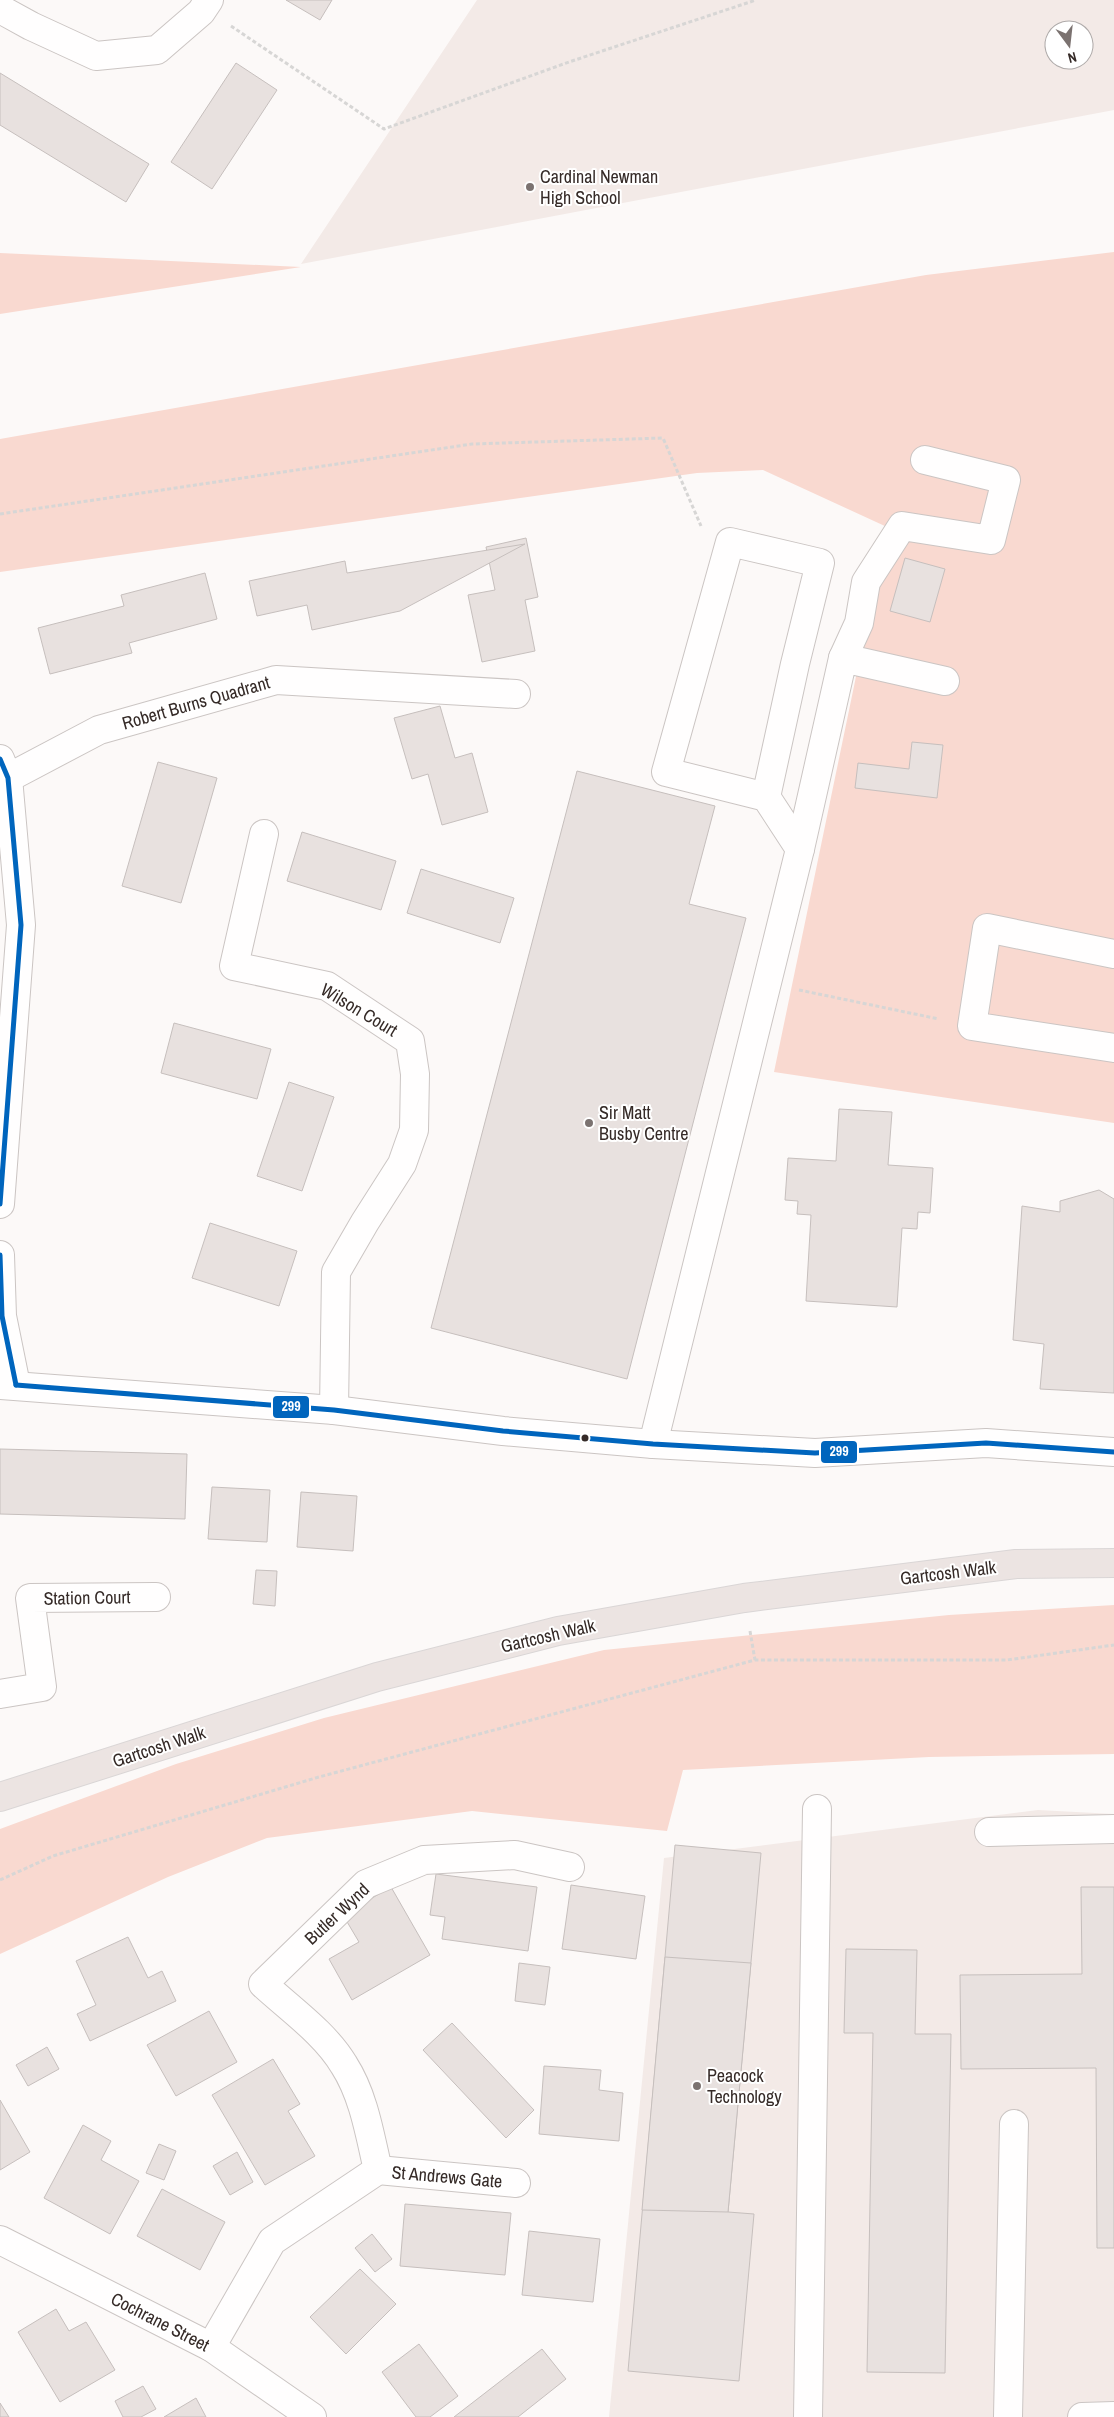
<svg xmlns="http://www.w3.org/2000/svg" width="1114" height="2417" font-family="'Archivo Narrow',sans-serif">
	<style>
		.built { fill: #f3eae7; fill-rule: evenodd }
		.green { fill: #f9d9d0 }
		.building { fill: #e8e1df; stroke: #c6bfbd }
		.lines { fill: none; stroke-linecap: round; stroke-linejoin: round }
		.minor-casing { stroke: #cbc5c3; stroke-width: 30 }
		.major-casing { stroke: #dad6d6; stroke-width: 30 }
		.path { stroke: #d7d6d5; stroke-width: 3; stroke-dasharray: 4 2.5; stroke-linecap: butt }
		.minor { stroke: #fffefe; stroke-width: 28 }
		.major { stroke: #ece4e2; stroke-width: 28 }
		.bus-1-casing { stroke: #fff; stroke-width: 9 }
		.bus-1 { stroke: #0065bd; stroke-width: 5 }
		.poi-dot { fill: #7b7270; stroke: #fff; stroke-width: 2 }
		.bus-dot { fill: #352a27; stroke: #fff; stroke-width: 2 }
		.labels { text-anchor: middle; stroke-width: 4; stroke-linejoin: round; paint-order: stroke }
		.poi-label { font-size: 18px; fill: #352a27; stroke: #fff; text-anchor: start }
		.street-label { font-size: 18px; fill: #352a27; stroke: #fff }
		.line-badge { stroke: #fff; stroke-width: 2 }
		.badge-label { font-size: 14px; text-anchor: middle; font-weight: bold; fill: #fff }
	</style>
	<rect width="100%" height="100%" fill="#fcf9f8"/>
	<g class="built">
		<path d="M477 0H1114V110L301 264ZM1054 30H1084V60H1054Z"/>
		<polygon points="1038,1810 1114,1814 1114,2417 609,2417 664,1858"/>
	</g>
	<g class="green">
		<polygon points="1114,252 1114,1123 774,1072 887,527 763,470 697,473 0,572 0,439 926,275"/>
		<polygon points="0,253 301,267 0,314"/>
		<polygon points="1114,1605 1114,1754 929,1757 683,1770 667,1831 472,1811 267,1838 168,1877 0,1954 0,1829 176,1764 324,1718 604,1650 949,1615"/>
	</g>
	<g class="building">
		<polygon points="286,0 332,0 320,20"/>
		<polygon points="236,63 277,90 212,189 171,162"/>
		<polygon points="0,73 149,164 126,202 0,125"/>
		<polygon points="526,538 538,597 525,600 535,651 482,662 468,595 495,590 486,547"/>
		<polygon points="525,544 400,611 312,630 307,605 257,616 249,581 345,561 347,573"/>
		<polygon points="905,558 945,569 930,622 890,611"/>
		<polygon points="205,573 217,619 129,643 132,653 50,674 38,628 124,606 121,595"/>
		<polygon points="440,706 455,758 472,753 488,812 442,825 428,774 412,779 394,718"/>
		<polygon points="912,742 943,745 937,798 855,788 858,763 909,769"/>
		<polygon points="158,762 217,778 181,903 122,886"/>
		<polygon points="577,771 715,806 689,904 746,918 627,1379 431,1328"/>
		<polygon points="302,832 396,861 381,910 287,881"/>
		<polygon points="421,869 514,898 500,943 407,913"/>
		<polygon points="174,1023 271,1049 257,1099 161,1073"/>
		<polygon points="289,1082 334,1097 302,1191 257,1176"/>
		<polygon points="839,1109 892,1112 888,1165 933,1168 930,1213 918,1212 917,1229 902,1228 897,1307 806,1301 811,1215 797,1214 798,1201 785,1200 788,1158 836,1161"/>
		<polygon points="1099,1190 1114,1199 1114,1393 1040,1389 1044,1344 1013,1340 1022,1206 1060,1212 1060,1201"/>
		<polygon points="210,1223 297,1251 279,1306 192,1278"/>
		<polygon points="0,1449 187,1454 185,1519 0,1514"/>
		<polygon points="212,1487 270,1490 267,1542 208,1539"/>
		<polygon points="301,1492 357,1496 353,1551 297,1547"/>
		<polygon points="256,1570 277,1571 275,1606 253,1604"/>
		<polygon points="675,1845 761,1853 728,2212 754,2214 739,2381 628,2371"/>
		<polygon points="436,1874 537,1887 528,1951 442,1939 445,1917 430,1915"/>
		<polygon points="571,1885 645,1896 636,1959 562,1949"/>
		<polygon points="391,1887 430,1955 352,2000 329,1959 359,1942 343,1915"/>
		<polygon points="1081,1887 1114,1887 1114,2248 1097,2248 1096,2068 961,2069 960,1975 1082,1974"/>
		<polygon points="128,1937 148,1978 162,1971 176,2001 90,2041 77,2014 96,2005 76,1961"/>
		<polygon points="846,1949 917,1950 915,2034 951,2034 945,2373 867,2372 873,2033 844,2033"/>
		<polygon points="665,1957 751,1963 728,2212 642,2210"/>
		<polygon points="519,1963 550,1967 545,2005 515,2001"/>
		<polygon points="209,2011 237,2062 176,2096 147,2045"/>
		<polygon points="452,2023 534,2110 506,2138 423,2050"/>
		<polygon points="47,2047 59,2069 28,2086 16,2065"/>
		<polygon points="273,2059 300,2104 288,2111 315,2156 265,2185 212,2095"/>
		<polygon points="544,2066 601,2070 599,2090 623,2093 619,2141 539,2134"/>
		<polygon points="0,2100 30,2152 0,2170"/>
		<polygon points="83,2125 111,2141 101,2160 139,2181 110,2234 44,2198"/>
		<polygon points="159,2144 176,2151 164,2180 146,2173"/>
		<polygon points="237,2152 253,2182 230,2195 213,2166"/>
		<polygon points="162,2189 225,2222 200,2270 137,2236"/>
		<polygon points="405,2204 511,2213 505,2275 400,2266"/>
		<polygon points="529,2231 600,2239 593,2302 522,2295"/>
		<polygon points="372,2234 392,2259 375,2272 355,2248"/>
		<polygon points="360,2269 396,2304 346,2354 310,2317"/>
		<polygon points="56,2309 69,2331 86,2322 115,2370 60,2402 18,2332"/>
		<polygon points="419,2344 458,2396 430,2417 416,2417 382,2372"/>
		<polygon points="542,2349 566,2379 518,2417 454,2417"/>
		<polygon points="143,2386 156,2409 141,2417 123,2417 115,2401"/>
		<polygon points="196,2398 206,2417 164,2417"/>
		<polygon points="0,2403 9,2417 0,2417"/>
	</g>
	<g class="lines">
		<defs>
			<g id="minor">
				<polyline points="0,9 31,26 96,56 157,50 201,12 209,0"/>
				<polyline points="843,658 859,623 866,582 902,526 991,540 1006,480 925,460"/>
				<polyline points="0,759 8,778 21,925 0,1204"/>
				<polyline points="8,778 99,730 276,680 516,694"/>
				<polyline points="766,797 795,664 820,563 730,542 666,772 766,797 800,849"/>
				<polyline points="264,834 234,966 327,986 410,1041 415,1074 414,1130 402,1164 365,1222 336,1272 334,1410"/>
				<polyline points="1114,954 987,928 972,1026 1114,1048"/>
				<polyline points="0,1255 2,1316 16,1385"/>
				<polyline points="0,1385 334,1410 503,1431 653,1444 815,1453 986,1443 1114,1452"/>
				<polyline points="653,1444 800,849 843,658 945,681"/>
				<polyline points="0,1694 42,1687 30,1598 156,1597"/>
				<polyline points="989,1832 1114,1829"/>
				<polyline points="378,2170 516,2183"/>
				<polyline points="0,2240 211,2347 312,2417"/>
				<path d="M211 2347 272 2241 378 2170C370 2136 364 2096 344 2065 325 2033 290 2009 263 1984L366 1884 424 1860 515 1855 570 1867"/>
				<polyline points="808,2417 817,1809"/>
				<polyline points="1008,2417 1014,2124"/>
				<polyline points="1082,2417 1114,2416"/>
			</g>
			<polyline id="major" points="0,1797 377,1677 558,1631 744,1598 1016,1564 1114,1563"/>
		</defs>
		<use href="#minor" class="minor-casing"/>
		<use href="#major" class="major-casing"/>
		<g class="path">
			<polyline points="231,26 384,129 569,62 756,0"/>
			<polyline points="0,514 472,444 663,438 701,526"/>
			<polyline points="799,990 939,1019"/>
			<polyline points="750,1631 755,1660"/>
			<polyline points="0,1880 53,1856 319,1777 755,1660 1007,1660 1114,1645"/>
		</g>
		<use href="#minor" class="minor"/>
		<use href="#major" class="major"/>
		<defs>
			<g id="bus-1">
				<polyline points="0,759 8,778 21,925 0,1204"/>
				<polyline points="0,1255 2,1316 16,1385"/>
				<polyline points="16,1385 334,1410 503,1431 653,1444 815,1453 986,1443 1114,1452"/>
			</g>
		</defs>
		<use href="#bus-1" class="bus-1-casing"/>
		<use href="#bus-1" class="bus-1"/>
	</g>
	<g class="poi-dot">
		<circle cx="530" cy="187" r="5"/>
		<circle cx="589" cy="1123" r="5"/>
		<circle cx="697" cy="2086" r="5"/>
	</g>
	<circle class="bus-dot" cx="585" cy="1438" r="4.5"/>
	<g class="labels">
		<g class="poi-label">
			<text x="540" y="183">Cardinal Newman<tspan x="540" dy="21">High School</tspan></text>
			<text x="599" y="1119">Sir Matt<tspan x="599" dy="21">Busby Centre</tspan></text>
			<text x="707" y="2082">Peacock<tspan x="707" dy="21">Technology</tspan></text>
		</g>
		<g class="street-label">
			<text transform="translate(196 703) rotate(-16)" y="6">Robert Burns Quadrant</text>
			<text transform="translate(359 1010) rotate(31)" y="6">Wilson Court</text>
			<text transform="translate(948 1573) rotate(-7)" y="6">Gartcosh Walk</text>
			<text transform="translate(87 1598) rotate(-1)" y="6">Station Court</text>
			<text transform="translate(548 1636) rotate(-13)" y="6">Gartcosh Walk</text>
			<text transform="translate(159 1747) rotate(-18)" y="6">Gartcosh Walk</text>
			<text transform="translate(337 1914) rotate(-43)" y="6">Butler Wynd</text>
			<text transform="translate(447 2177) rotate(5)" y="6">St Andrews Gate</text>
			<text transform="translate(160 2322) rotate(27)" y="6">Cochrane Street</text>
		</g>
	</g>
	<g class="line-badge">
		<rect x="272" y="1395" width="38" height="24" rx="5" fill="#0065bd"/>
		<rect x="820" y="1440" width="38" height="24" rx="5" fill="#0065bd"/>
	</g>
	<g class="badge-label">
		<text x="291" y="1411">299</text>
		<text x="839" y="1456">299</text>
	</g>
	<g transform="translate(1069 45) rotate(165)"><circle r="24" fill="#ffffff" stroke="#aeaaa9"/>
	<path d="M0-4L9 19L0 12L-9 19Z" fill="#7b7270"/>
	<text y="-8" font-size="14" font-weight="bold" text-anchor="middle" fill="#352a27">N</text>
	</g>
</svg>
